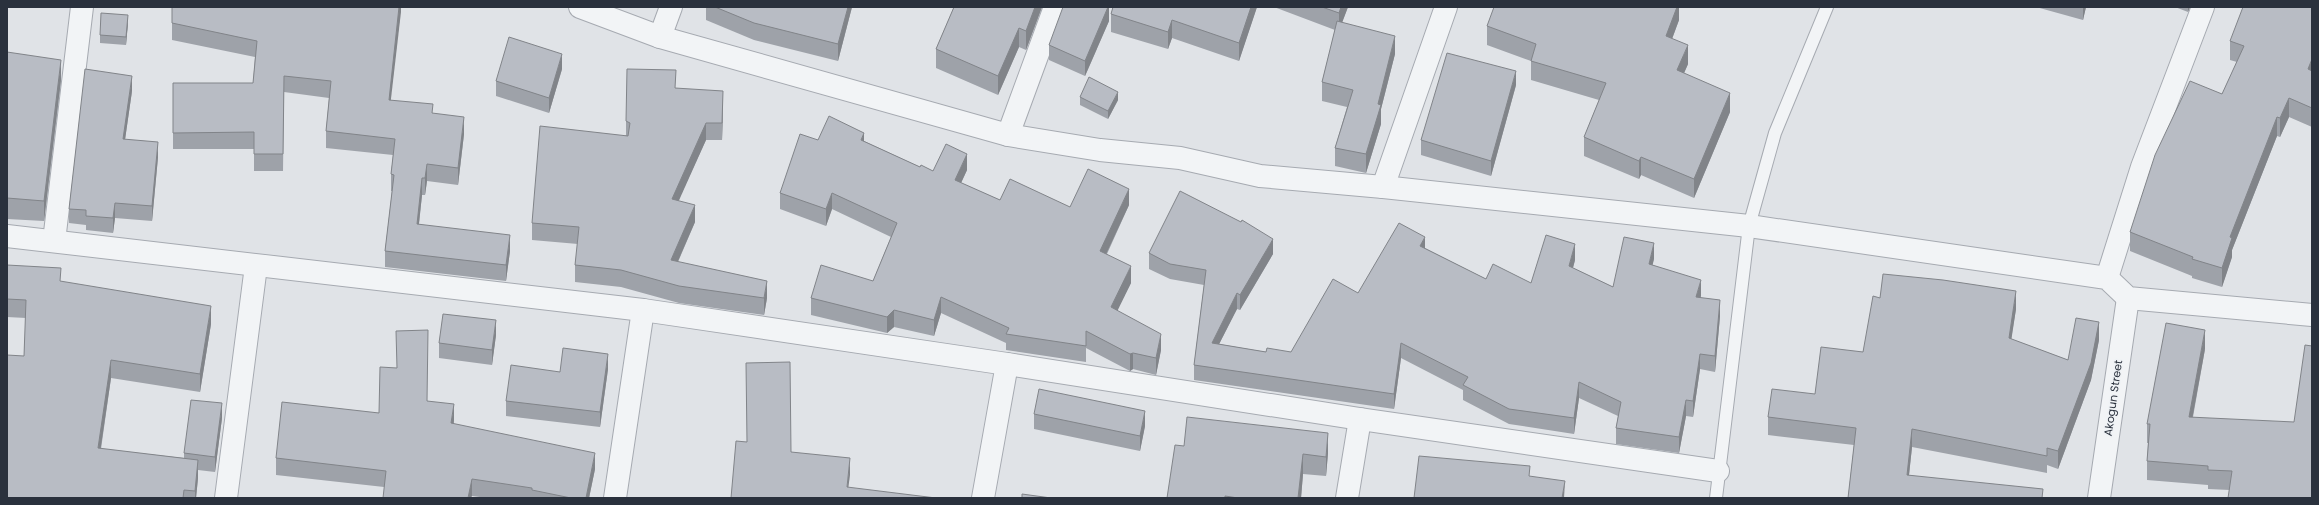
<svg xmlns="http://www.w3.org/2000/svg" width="2319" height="505" font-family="Poppins,sans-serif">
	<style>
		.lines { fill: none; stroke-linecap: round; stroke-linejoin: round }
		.lane-casing { stroke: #a6aab1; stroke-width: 14 }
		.street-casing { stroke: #a6aab1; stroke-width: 24 }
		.lane { stroke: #f2f4f6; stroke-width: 12 }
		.street { stroke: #f2f4f6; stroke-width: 22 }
		.wall { fill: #9ea2a9 }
		.shaded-wall { fill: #818489 }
		.building { fill: #b8bcc4; stroke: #818489 }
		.labels { text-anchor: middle; stroke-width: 3; stroke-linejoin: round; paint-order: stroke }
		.street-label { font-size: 11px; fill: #2a313d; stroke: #eff2f5 }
	</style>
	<rect width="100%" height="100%" fill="#e0e3e7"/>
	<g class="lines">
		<defs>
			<polyline id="lane" points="1716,498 1749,226 1775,133 1827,7"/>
			<g id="street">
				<polyline points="580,7 660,37 671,7"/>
				<polyline points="660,37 1008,135 1100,150 1180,158 1260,176 1383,187 1749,226 2107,278 2128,298 2312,315"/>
				<polyline points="1008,135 1055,7"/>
				<polyline points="1383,187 1446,7"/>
				<polyline points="7,236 643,310 1007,364 1360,419 1718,471"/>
				<polyline points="54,241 82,7"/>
				<polyline points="2107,278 2142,167 2203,7"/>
				<polyline points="226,498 256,266"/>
				<polyline points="615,498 643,310"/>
				<polyline points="983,498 1007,364"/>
				<polyline points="1347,498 1360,419"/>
				<polyline points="2099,498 2128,298"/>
			</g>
		</defs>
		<use href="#lane" class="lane-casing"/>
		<use href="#street" class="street-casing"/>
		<use href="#lane" class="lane"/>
		<use href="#street" class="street"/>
	</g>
	<g class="wall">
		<polygon points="172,7 401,7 390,100 433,114 464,134 458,185 427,181 425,195 422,195 419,224 510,251 506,281 385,267 385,251 392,191 391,191 391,174 393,155 326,148 326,131 329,98 284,92 283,171 254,171 254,149 173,149 173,83 253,83 255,57 172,40"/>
		<polygon points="706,7 852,7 838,61 754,40 706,20"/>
		<polygon points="954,7 1042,7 1026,50 1019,47 998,95 936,68 936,49"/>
		<polygon points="1109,7 1109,21 1085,76 1049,60 1049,45"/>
		<polygon points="1113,7 1257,7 1239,61 1172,38 1168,49 1111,32 1111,14"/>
		<polygon points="1274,7 1348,7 1342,22 1395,54 1381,109 1381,124 1366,173 1335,166 1335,148 1347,107 1322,101 1322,82 1335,30"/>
		<polygon points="1679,7 1679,20 1672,39 1688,64 1684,73 1730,112 1694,198 1641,175 1639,179 1584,156 1584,137 1599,100 1531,80 1531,61 1487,45 1487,26"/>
		<polygon points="2036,7 2086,7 2083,20"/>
		<polygon points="2175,7 2190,7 2188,12"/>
		<polygon points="2312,7 2312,127 2289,117 2280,137 2277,136 2232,250 2232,257 2222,287 2192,278 2192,276 2130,251 2130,232 2222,94 2237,62 2230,60 2230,41"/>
		<polygon points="128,23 126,45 100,43 100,35"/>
		<polygon points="7,52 61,80 44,221 7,219"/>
		<polygon points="562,69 549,113 496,96 496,81"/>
		<polygon points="1516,85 1491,176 1421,155 1421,140"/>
		<polygon points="676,88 723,108 722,140 706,140 678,201 695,222 678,262 767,298 764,315 679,303 621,287 575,282 575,265 578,244 532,240 532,223 626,135 626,121"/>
		<polygon points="132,91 125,139 158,157 152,221 115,218 113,233 86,230 86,225 69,223 69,209"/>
		<polygon points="1080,97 1118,100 1108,119 1080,105"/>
		<polygon points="818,140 864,141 920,167 933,171 967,170 961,183 1000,200 1070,207 1129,205 1107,254 1131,283 1117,310 1161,350 1156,375 1133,369 1130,371 1086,348 1086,362 1006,350 1006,343 941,313 934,336 894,327 887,333 811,315 811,298 873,281 891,237 832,209 826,226 780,209 780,193"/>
		<polygon points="1425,248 1486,279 1531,283 1575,260 1573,268 1613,287 1654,259 1652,265 1701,296 1700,297 1720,316 1715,372 1700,369 1693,417 1686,416 1679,453 1616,444 1616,428 1618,416 1579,398 1574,434 1509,424 1463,400 1463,390 1401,358 1394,409 1194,380 1194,365 1204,285 1170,279 1149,269 1149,253 1273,254 1240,310 1237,309 1219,344 1266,352 1291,352 1358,293"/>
		<polygon points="7,265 61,282 211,324 200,392 111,378 101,449 184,458 184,453 222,418 215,472 198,470 198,478 196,498 7,498 24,356 26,318 7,317"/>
		<polygon points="1880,298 2016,309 2011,339 2068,360 2099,340 2091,380 2058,469 2047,465 2047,473 1912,447 1909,475 2043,498 1848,498 1854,445 1768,435 1768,417 1815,394 1863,352"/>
		<polygon points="496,335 492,365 439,358 439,343"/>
		<polygon points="2205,349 2193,417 2312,498 2230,490 2208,489 2208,485 2147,480 2147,461 2148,443 2147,443 2147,424"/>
		<polygon points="608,369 600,427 506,416 506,401 560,372"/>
		<polygon points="427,401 454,420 454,424 595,469 589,498 487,498 472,496 384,487 276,475 276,458 379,413"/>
		<polygon points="1034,414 1145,426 1140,451 1034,429"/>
		<polygon points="1184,446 1328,453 1326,476 1303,474 1301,498 1167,498"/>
	</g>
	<g class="shaded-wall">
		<polygon points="399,7 401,7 401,12 389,116 389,100"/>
		<polygon points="848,7 852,7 838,61 838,44"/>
		<polygon points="1035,7 1042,7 1026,50 1026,31"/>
		<polygon points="1108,7 1109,7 1109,21 1085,76 1085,61"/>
		<polygon points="1251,7 1257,7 1239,61 1239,43"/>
		<polygon points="1341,7 1348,7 1339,31 1339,13"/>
		<polygon points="1677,7 1679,7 1679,20 1666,55 1666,36"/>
		<polygon points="2083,7 2086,7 2083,20"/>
		<polygon points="2188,7 2190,7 2188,12"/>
		<polygon points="128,15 128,23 126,45 126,37"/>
		<polygon points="1172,20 1172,38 1168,49 1168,32"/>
		<polygon points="1019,28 1019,47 998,95 998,76"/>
		<polygon points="1395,36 1395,54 1381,109 1381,124 1366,173 1366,154 1378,104"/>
		<polygon points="1688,45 1688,64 1677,89 1677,70"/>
		<polygon points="562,54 562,69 549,113 549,98"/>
		<polygon points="2312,59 2312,78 2308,69"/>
		<polygon points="61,60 61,80 44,221 44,201"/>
		<polygon points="1516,71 1516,85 1491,176 1491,161"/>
		<polygon points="132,76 132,91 123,154 123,139"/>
		<polygon points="723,91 723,108 722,140 722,123"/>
		<polygon points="1118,92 1118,100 1108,119 1108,111"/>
		<polygon points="1730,93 1730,112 1694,198 1694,179"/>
		<polygon points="2289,98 2289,117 2280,137 2280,118"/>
		<polygon points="464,117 464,134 458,185 458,168"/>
		<polygon points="2277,117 2277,136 2232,250 2232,257 2222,287 2222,268 2230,237"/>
		<polygon points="706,123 706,140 672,216 672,199"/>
		<polygon points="864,133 864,149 861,140"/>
		<polygon points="158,142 158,157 152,221 152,206"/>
		<polygon points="967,154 967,170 955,196 955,180"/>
		<polygon points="1641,157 1641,175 1639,179 1639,161"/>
		<polygon points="427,164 427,181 425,195 425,178"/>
		<polygon points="422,178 422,195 417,241 417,224"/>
		<polygon points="1129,189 1129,205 1100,267 1100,251"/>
		<polygon points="832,193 832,209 826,226 826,209"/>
		<polygon points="115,203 115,218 113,233 113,218"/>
		<polygon points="695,205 695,222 671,277 671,260"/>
		<polygon points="510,235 510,251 506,281 506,265"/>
		<polygon points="1425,237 1425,253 1420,246"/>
		<polygon points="1273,239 1273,254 1240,310 1240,295"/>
		<polygon points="1654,243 1654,259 1649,280 1649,264"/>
		<polygon points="1575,244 1575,260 1569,282 1569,266"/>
		<polygon points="1131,266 1131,283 1111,324 1111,307"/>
		<polygon points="1701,280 1701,296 1696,313 1696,297"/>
		<polygon points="767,281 767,298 764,315 764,298"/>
		<polygon points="2016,291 2016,309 2009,355 2009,338"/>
		<polygon points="1237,293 1237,309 1212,358 1212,343"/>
		<polygon points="941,297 941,313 934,336 934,320"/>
		<polygon points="1720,300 1720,316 1715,372 1715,356"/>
		<polygon points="211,306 211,324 200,392 200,374"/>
		<polygon points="894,310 894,327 887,333 887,317"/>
		<polygon points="496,320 496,335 492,365 492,350"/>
		<polygon points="2099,322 2099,340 2091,380 2058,469 2058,451"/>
		<polygon points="2205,330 2205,349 2189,436 2189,417"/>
		<polygon points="1161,334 1161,350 1156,375 1156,358"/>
		<polygon points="1401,343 1401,358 1394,409 1394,394"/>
		<polygon points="1133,353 1133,369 1130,371 1130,354"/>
		<polygon points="608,354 608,369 600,427 600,412"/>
		<polygon points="1700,354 1700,369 1693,417 1693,401"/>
		<polygon points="111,360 111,378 98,466 98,448"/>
		<polygon points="1579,382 1579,398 1574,434 1574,418"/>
		<polygon points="1686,400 1686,416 1679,453 1679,437"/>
		<polygon points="222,403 222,418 215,472 215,457"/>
		<polygon points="454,404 454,420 451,439 451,423"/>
		<polygon points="1145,411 1145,426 1140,451 1140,436"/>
		<polygon points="1912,429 1912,447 1907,493 1907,475"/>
		<polygon points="1328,433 1328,453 1326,476 1326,457"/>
		<polygon points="595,453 595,469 589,498 586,498"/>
		<polygon points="1303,454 1303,474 1301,498 1298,498"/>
		<polygon points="850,458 850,475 847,498 847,487"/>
		<polygon points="198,460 198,478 196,498 195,498 195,491"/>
		<polygon points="472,479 472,496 471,498 468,498"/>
		<polygon points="1565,481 1564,498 1562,498"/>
	</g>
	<g class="building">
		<polygon points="172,7 399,7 389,100 433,104 432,113 464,117 458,168 427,164 425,178 422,178 417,224 510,235 506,265 385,251 394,175 391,174 395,139 326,131 331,81 284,76 283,154 254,154 254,132 173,133 173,83 253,83 257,41 172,23"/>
		<polygon points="715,7 848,7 838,44 754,23"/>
		<polygon points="954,7 1035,7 1026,31 1019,28 998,76 936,49"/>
		<polygon points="1063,7 1108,7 1085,61 1049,45"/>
		<polygon points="1113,7 1251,7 1239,43 1172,20 1168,32 1111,14"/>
		<polygon points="1322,7 1341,7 1339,13"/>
		<polygon points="1494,7 1677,7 1666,36 1688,45 1677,70 1730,93 1694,179 1641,157 1639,161 1584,137 1606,83 1531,61 1536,44 1487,26"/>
		<polygon points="2243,7 2312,7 2312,59 2308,69 2312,71 2312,108 2289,98 2280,118 2277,117 2230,237 2232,238 2222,268 2192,259 2193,257 2130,232 2155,155 2190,81 2222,94 2244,46 2230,41"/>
		<polygon points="101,13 128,15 126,37 100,35"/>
		<polygon points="1337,21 1395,36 1378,104 1381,105 1366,154 1335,148 1353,90 1322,82"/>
		<polygon points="509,37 562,54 549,98 496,81"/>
		<polygon points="7,52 61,60 44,201 7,198"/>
		<polygon points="1447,53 1516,71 1491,161 1421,140"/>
		<polygon points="85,69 132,76 123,139 158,142 152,206 115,203 113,218 86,216 86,210 69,209"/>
		<polygon points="627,69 676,70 675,88 723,91 722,123 706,123 672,199 695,205 671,260 767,281 764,298 679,286 621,270 575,265 579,227 532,223 540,126 628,136 630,123 626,121"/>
		<polygon points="1089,77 1118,92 1108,111 1080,97"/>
		<polygon points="829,116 864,133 861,140 920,167 921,165 933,171 946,144 967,154 955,180 1000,200 1010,179 1070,207 1088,169 1129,189 1100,251 1131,266 1111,307 1161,334 1156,358 1133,353 1130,354 1086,331 1086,346 1006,334 1009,328 941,297 934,320 894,310 887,317 811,298 821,265 873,281 897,223 832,193 826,209 780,193 800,134 818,140"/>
		<polygon points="1180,191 1241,222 1242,220 1273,239 1240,295 1237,293 1212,343 1266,352 1267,348 1291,352 1333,279 1358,293 1399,223 1425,237 1420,246 1486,279 1493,264 1531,283 1546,235 1575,244 1569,266 1613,287 1624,237 1654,243 1649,264 1701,280 1696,297 1720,300 1715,356 1700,354 1693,401 1686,400 1679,437 1616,428 1621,402 1579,382 1574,418 1509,409 1463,385 1468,377 1401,343 1394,394 1194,365 1206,270 1170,264 1149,253"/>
		<polygon points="7,265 61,268 60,281 211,306 200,374 111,360 98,448 198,460 195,491 184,490 183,498 7,498 7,355 24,356 26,300 7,299"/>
		<polygon points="1883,274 1943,280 2016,291 2009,338 2068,360 2076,318 2099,322 2091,363 2058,451 2047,448 2047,456 1912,429 1907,475 2043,489 2042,498 1848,498 1856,428 1768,417 1772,389 1815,394 1821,347 1863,352 1873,296 1880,298"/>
		<polygon points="443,314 496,320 492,350 439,343"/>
		<polygon points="2166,323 2205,330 2189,417 2294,422 2305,345 2312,346 2312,498 2228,498 2232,471 2208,470 2208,466 2147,461 2150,424 2147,424"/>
		<polygon points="428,330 427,401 454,404 451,423 595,453 586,498 571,498 532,490 532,488 472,479 468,498 383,498 386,471 276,458 282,402 379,413 380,367 397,368 396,331"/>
		<polygon points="563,348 608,354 600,412 506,401 511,365 560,372"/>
		<polygon points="790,362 791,452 850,458 847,487 936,498 731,498 736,441 747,442 746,363"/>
		<polygon points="1039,389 1145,411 1140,436 1034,414"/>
		<polygon points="191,400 222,403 215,457 184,453"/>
		<polygon points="1187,417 1328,433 1326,457 1303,454 1298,498 1238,498 1225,496 1225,498 1167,498 1175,445 1184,446"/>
		<polygon points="1419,456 1530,466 1529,476 1565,481 1562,498 1414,498"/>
		<polygon points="1022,494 1051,498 1022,498"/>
	</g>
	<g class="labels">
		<g class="street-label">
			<text transform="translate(2113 398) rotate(-82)" y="4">Akogun Street</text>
		</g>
	</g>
	<rect width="2319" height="505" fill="none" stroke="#2a313d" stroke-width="16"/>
</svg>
